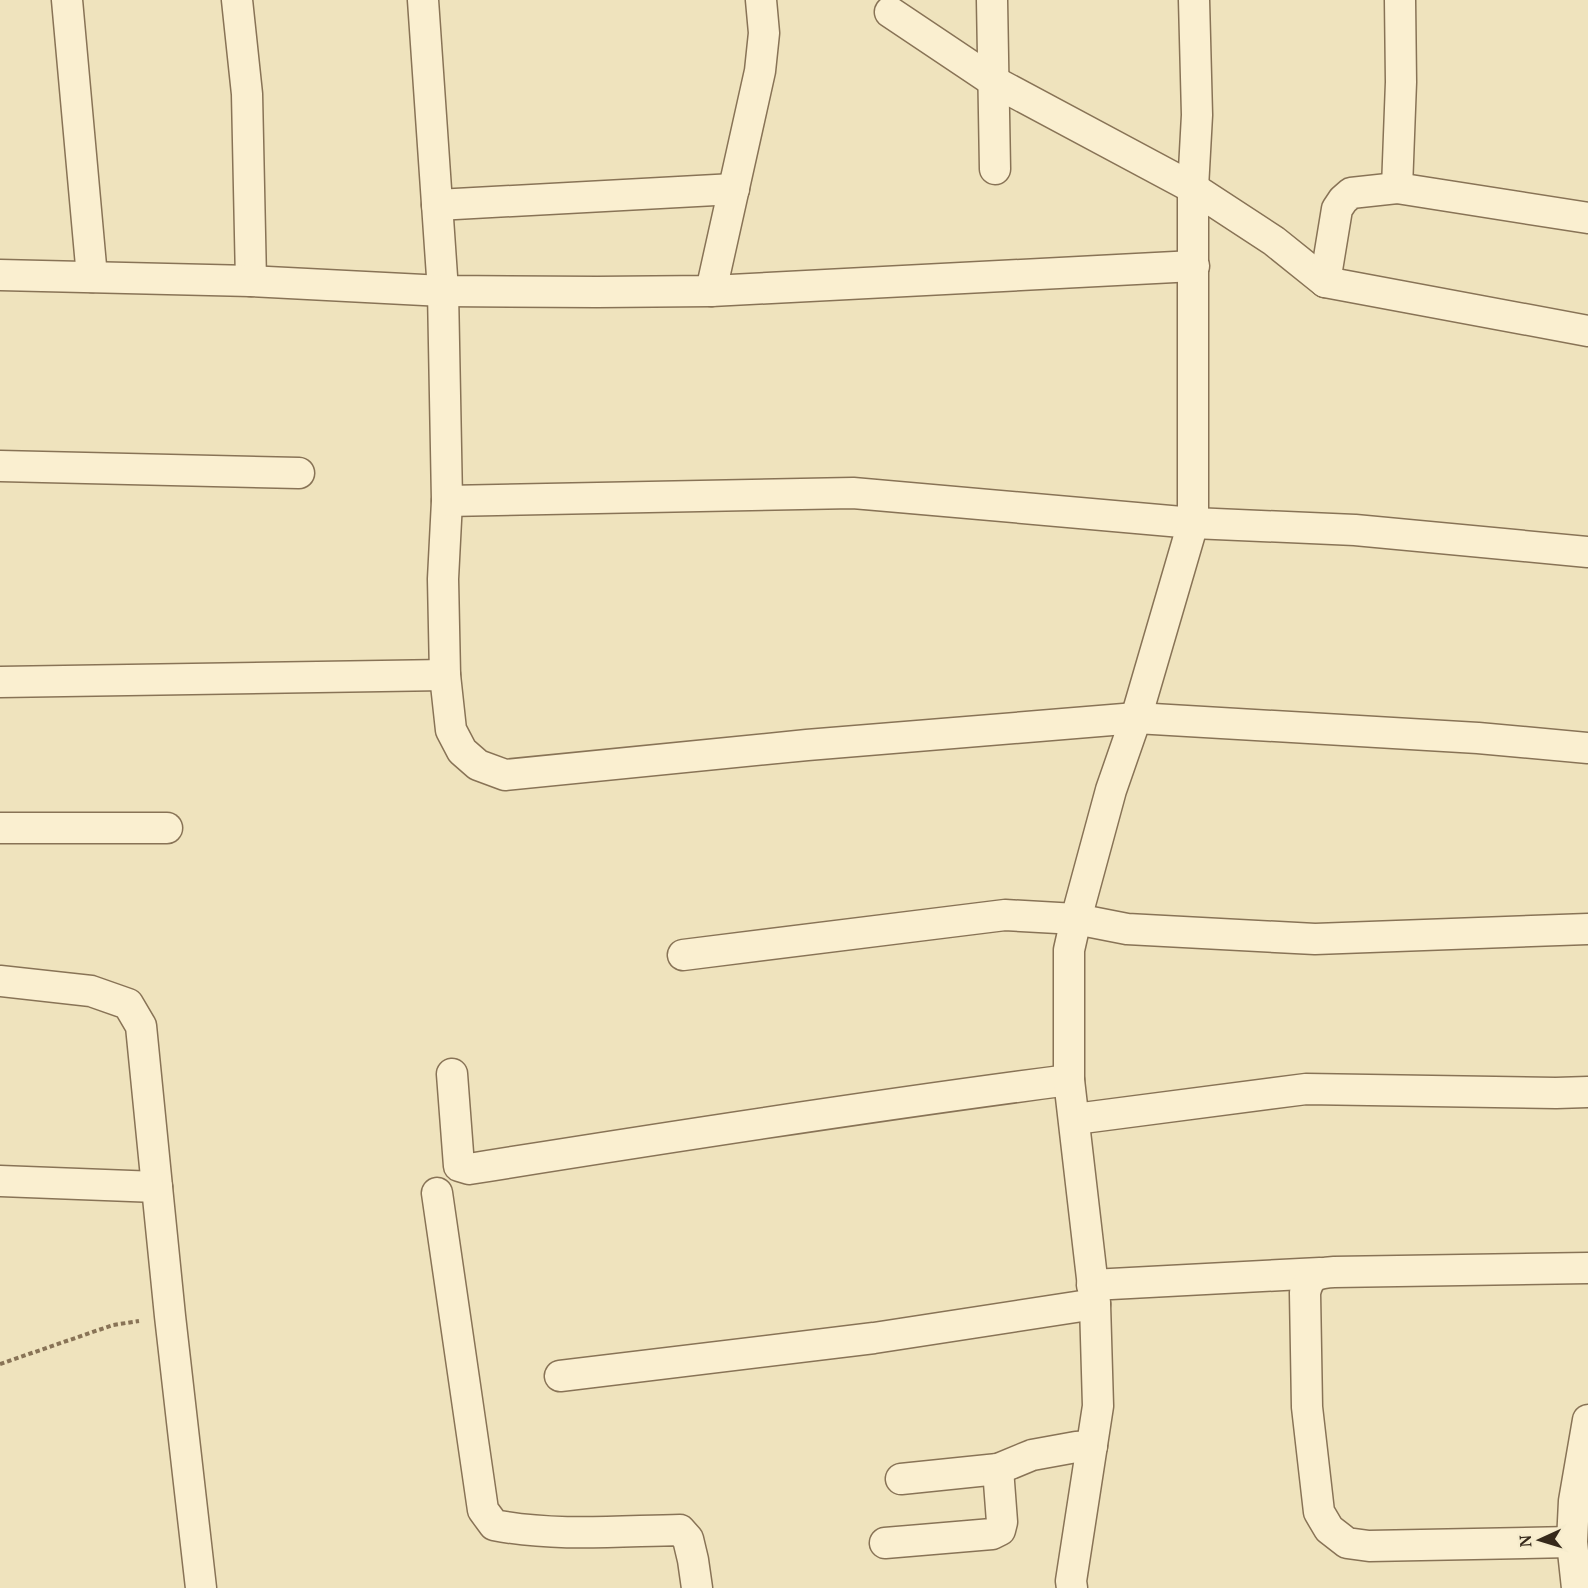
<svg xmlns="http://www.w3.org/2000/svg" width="1588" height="1588" font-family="'PT Serif',serif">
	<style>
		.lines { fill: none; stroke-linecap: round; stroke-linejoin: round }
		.minor-casing { stroke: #887356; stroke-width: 33 }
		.path { stroke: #887356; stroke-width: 4; stroke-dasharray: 4.5 3; stroke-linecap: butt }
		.minor { stroke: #faefd0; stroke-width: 30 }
	</style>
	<rect width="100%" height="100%" fill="#efe3bd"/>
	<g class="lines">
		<defs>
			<g id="minor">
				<polyline points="67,0 92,277"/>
				<polyline points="237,0 247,94 251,281"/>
				<polyline points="423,0 443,291 447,501 443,579 445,675 451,730 462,751 478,765 505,775 807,745 1136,718 1478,738 1588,748"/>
				<polyline points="992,0 995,169"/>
				<polyline points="890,12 993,81 1193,188 1274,241 1325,282 1588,331"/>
				<polyline points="1397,188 1401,82 1400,0"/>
				<polyline points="437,205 734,189"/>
				<polyline points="0,275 251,281 443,291 597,292 711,291 1194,266"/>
				<polyline points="1325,282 1337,209 1343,200 1351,193 1397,188 1588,218"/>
				<polyline points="711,291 760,71 764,33 761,0"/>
				<polyline points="0,466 299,473"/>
				<polyline points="447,501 853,493 1193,523 1355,530 1588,552"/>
				<polyline points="0,682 445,675"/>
				<polyline points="0,828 167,828"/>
				<polyline points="683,955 1005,915 1076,919 1127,929 1315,939 1588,929"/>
				<polyline points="0,981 91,991 128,1004 141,1026 157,1187"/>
				<path d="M452 1074 459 1166 469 1169C669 1137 868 1106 1069 1080"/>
				<polyline points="1075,1119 1306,1089 1556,1093 1588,1092"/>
				<polyline points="0,1181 157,1187 170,1316 201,1588"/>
				<path d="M437 1193 483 1510 494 1525C555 1537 619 1531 680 1530L688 1539 693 1560 697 1588"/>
				<polyline points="1092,1285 1320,1273"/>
				<polyline points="560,1376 874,1338 1095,1304"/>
				<polyline points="901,1479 998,1469 1032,1455 1076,1447 1092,1446"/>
				<path d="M1572 1542 1369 1546 1347 1543 1329 1529 1319 1512 1307 1407 1305 1293C1309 1275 1317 1273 1334 1272L1588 1268"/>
				<polyline points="885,1543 992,1534 1000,1530 1002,1522 998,1469"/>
				<polyline points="1072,1588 1071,1581 1098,1406 1095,1304 1069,1080 1069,950 1076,919 1111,790 1136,718 1193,523 1193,188 1197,115 1194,0"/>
				<polyline points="1577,1588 1572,1542 1574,1501 1588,1420"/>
			</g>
		</defs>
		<use href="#minor" class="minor-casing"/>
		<polyline class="path" points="0,1364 113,1325 139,1321"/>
		<use href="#minor" class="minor"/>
	</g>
	<g transform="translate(1540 1540) rotate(266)" stroke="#f6eccd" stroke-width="4.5" paint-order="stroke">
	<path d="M0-4.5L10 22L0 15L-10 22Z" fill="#36291b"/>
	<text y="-9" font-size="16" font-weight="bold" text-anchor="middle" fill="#36291b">N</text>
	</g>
</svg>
